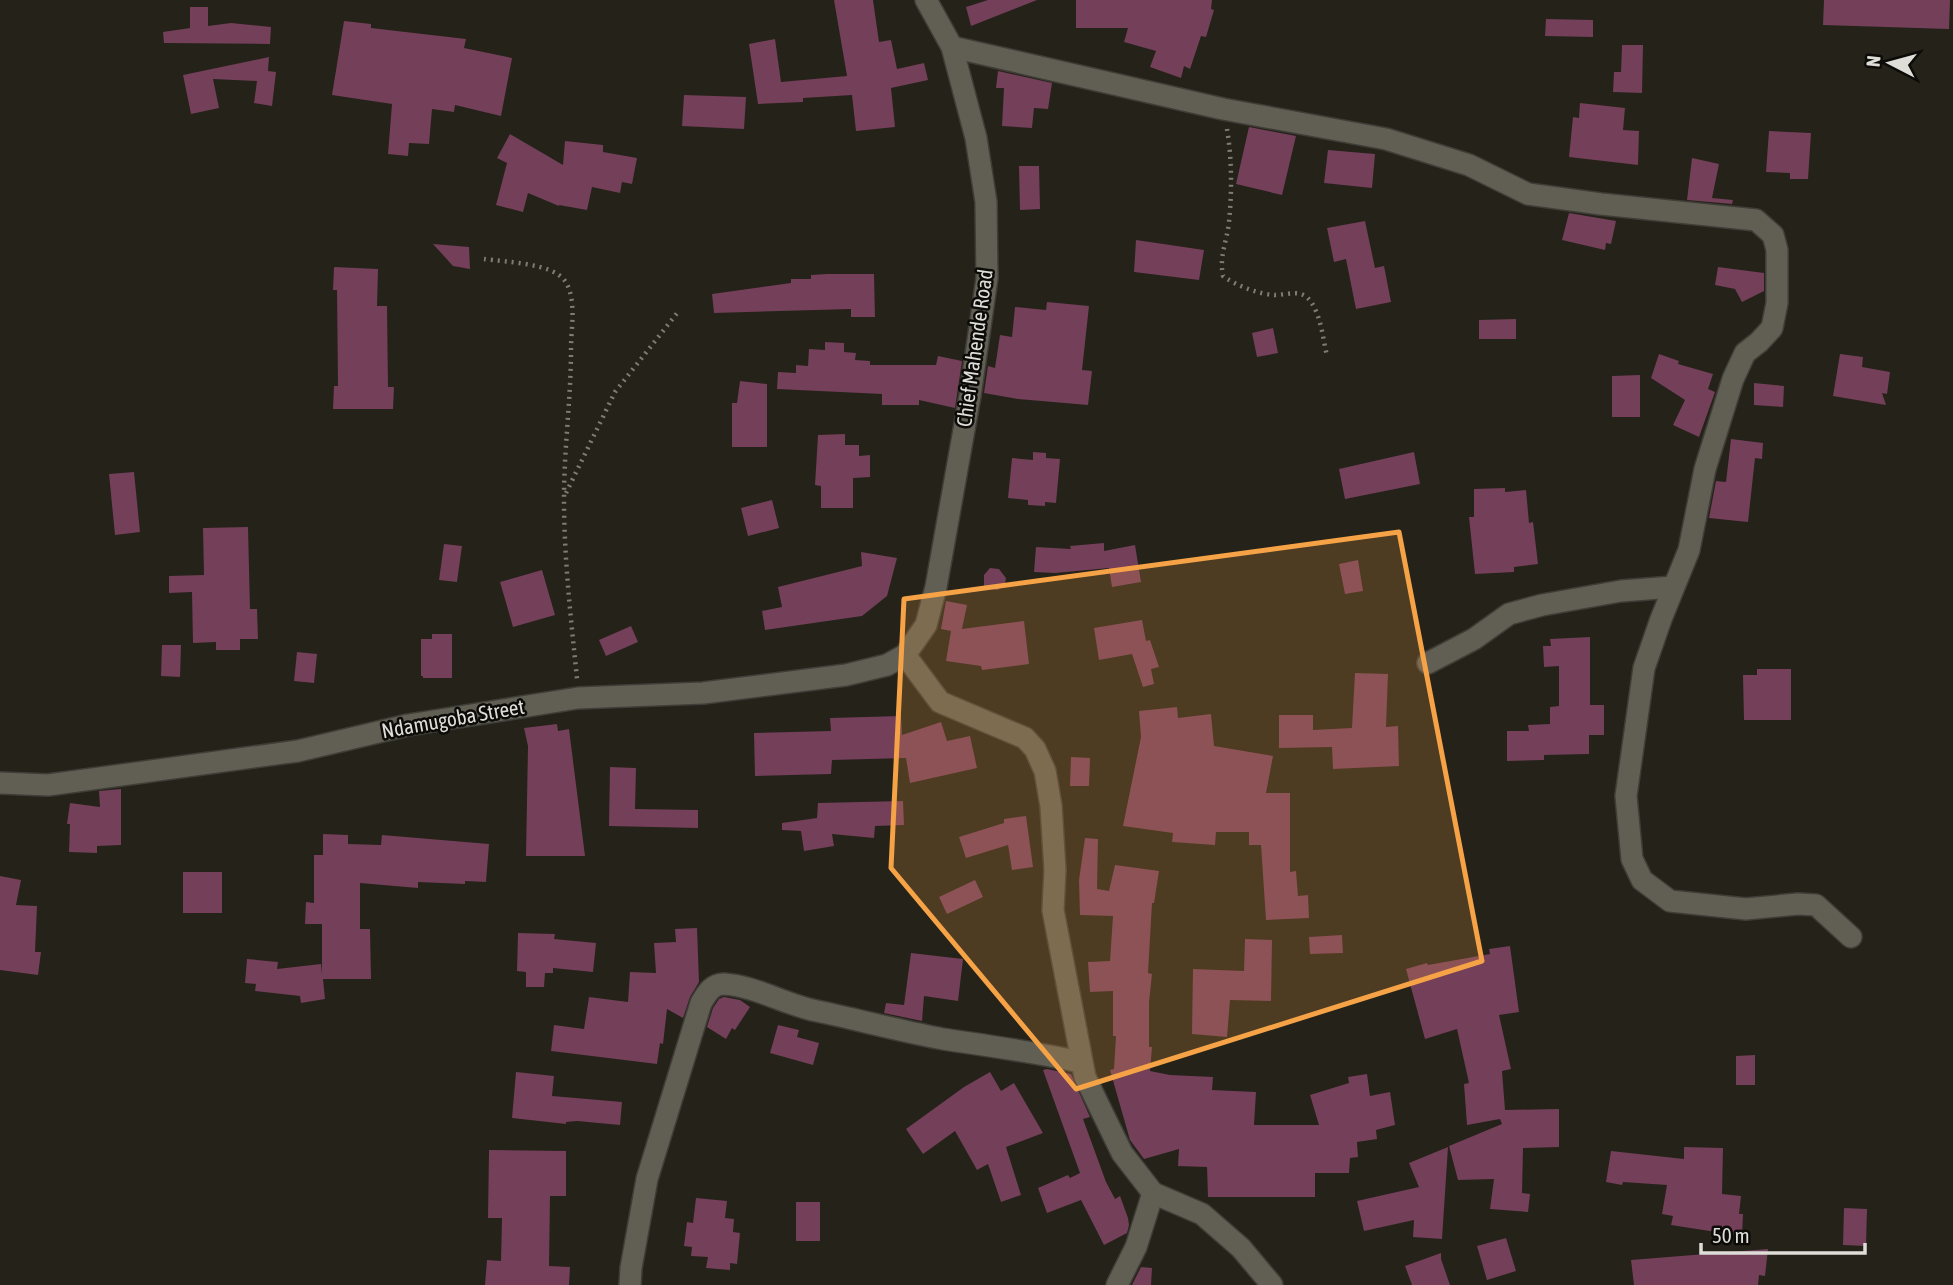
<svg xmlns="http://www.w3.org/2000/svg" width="1953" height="1285" font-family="'Asap Condensed',sans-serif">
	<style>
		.building { fill: #733f59 }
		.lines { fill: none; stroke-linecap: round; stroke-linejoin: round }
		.minor-casing { stroke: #3f3d37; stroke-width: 24 }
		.path { stroke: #7e7c74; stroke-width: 4.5; stroke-dasharray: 2 5; stroke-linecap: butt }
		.minor { stroke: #615f54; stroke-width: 21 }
		.marked { fill: #f6a246; fill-opacity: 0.2; stroke: #f6a246; stroke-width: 5; stroke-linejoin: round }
		.labels { text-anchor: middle; stroke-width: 5; stroke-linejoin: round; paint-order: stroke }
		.street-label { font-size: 21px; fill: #dfddd7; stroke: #0c0b08 }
	</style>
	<rect width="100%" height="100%" fill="#242219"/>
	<g class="building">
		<polygon points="834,0 873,0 879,42 891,40 897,69 924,63 928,80 891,88 895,127 856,131 852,95 803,98 803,102 758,104 749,44 775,39 781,82 847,76"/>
		<polygon points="988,0 1037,0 971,26 966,7"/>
		<polygon points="1076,0 1212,0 1211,9 1214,10 1206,37 1201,36 1190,69 1184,66 1181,78 1150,67 1156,51 1124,42 1128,28 1076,28"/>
		<polygon points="1824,0 1950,0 1949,29 1823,25"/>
		<polygon points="190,7 208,7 208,26 231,23 271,27 270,44 164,43 163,32 190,28"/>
		<polygon points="1546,19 1593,20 1593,37 1545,36"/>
		<polygon points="344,21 371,24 371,28 466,39 464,48 512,58 501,116 455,105 454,112 432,109 429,144 409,143 408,156 388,154 392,104 332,95"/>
		<polygon points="1622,45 1643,45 1642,93 1613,92 1614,72 1621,72"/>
		<polygon points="269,57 268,71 276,72 272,106 254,103 257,81 213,79 219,108 191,114 183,75"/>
		<polygon points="998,71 1052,83 1048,109 1034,108 1032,128 1002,126 1004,88 996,88"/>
		<polygon points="684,95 746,97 744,129 682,126"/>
		<polygon points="1580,103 1625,108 1623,130 1639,131 1638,165 1569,157 1573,117 1579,118"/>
		<polygon points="1249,127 1296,136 1282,195 1236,184"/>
		<polygon points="1769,131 1811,133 1808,179 1790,179 1790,173 1766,172"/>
		<polygon points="510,134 563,165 565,141 603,145 603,152 637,158 632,184 622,182 620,193 592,187 587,210 559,205 559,206 528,193 523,212 496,205 507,163 497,158"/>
		<polygon points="1328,150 1375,154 1372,188 1324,183"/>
		<polygon points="1692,158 1719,164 1712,198 1733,200 1732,204 1687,200"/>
		<polygon points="1019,166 1039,166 1040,209 1020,210"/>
		<polygon points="1569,213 1616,221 1611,244 1606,243 1605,250 1562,240"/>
		<polygon points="1365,221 1375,268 1384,266 1391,302 1356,309 1346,259 1334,262 1327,228"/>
		<polygon points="1136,240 1204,250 1199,280 1134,272"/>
		<polygon points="433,244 469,247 470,269 453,266"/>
		<polygon points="334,267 378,269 377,306 387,306 388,387 394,387 393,409 333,409 334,386 338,386 337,290 333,290"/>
		<polygon points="1718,267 1764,273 1764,291 1742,302 1735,289 1715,285"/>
		<polygon points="827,274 874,274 875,317 851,317 851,309 714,313 712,294 791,283 791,279 811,279 811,275"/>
		<polygon points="1047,302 1089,306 1082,370 1092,371 1088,405 1018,399 984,393 988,366 995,368 1000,335 1012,337 1015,307 1046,310"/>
		<polygon points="1516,319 1516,339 1479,339 1479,320"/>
		<polygon points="1273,328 1278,353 1257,357 1252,333"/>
		<polygon points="825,342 844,343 844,352 856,353 855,360 870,361 870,365 936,365 938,356 962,361 955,408 919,400 919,405 882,405 882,394 777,389 778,372 796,373 796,365 808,366 809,349 825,350"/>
		<polygon points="1659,354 1679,361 1678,364 1713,374 1708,389 1715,392 1699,437 1673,425 1685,400 1651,378"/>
		<polygon points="1840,354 1863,357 1862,367 1890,372 1887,394 1882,393 1886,405 1833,396"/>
		<polygon points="1640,375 1640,417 1612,417 1612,376"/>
		<polygon points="740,381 767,384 767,447 732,447 732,403 737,403"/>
		<polygon points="1754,383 1784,386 1783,407 1754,405"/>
		<polygon points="845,434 845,445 859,445 859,456 870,455 870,477 853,478 853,508 821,508 821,486 815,485 818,435"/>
		<polygon points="1731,439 1763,443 1762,459 1755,458 1748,522 1709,518 1716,481 1726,482"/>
		<polygon points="1033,452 1046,453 1046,458 1060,459 1056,503 1045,502 1045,506 1028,505 1028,500 1008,498 1012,458 1033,460"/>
		<polygon points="1414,452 1420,484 1345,499 1339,469"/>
		<polygon points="134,472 140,532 115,535 109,474"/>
		<polygon points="1505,488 1505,492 1526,490 1529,523 1533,522 1538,564 1514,567 1514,572 1475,574 1469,517 1474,517 1474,489"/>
		<polygon points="772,500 779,528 748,536 741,508"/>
		<polygon points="248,527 250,609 257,609 258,639 240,639 240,650 216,650 216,642 193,643 192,592 169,593 169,576 204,575 203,528"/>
		<polygon points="1104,543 1104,551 1135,545 1141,582 1112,587 1109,568 1055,573 1034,572 1036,547 1071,549 1070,546"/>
		<polygon points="444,544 462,546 457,582 439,580"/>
		<polygon points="861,552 897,558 887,596 862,616 765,630 762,611 782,607 778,587 862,566"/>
		<polygon points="1358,560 1363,591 1345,594 1339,564"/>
		<polygon points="990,568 999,569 1006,578 1005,584 998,590 984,588 984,575"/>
		<polygon points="542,570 555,615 513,627 500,582"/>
		<polygon points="946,601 967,605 962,629 1024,621 1029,664 982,670 981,666 946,661 951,631 941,629"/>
		<polygon points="1142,620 1146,641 1150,640 1159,667 1151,669 1154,684 1143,687 1132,654 1099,660 1094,628"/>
		<polygon points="631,626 638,642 606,656 599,640"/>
		<polygon points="432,634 452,634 452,678 423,678 423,676 421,676 421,639 432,639"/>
		<polygon points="1590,637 1590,705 1604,705 1604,735 1589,735 1589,754 1544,755 1544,760 1507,761 1507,731 1529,731 1528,725 1550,724 1550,707 1559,706 1559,666 1544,667 1543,646 1551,646 1550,639"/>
		<polygon points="162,645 181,645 180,677 161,676"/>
		<polygon points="297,652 317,654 314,683 294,681"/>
		<polygon points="1757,669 1791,669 1791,720 1744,720 1743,675 1757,675"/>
		<polygon points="1355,673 1388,674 1386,727 1398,726 1399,766 1333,769 1332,747 1279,748 1279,715 1313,715 1313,730 1352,728"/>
		<polygon points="1177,707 1178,718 1211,714 1214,746 1273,756 1266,793 1290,793 1290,872 1296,871 1298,896 1308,895 1309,918 1266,920 1261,845 1249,845 1249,832 1216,832 1215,845 1172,842 1173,833 1123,826 1141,737 1139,711"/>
		<polygon points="901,716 902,735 941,722 947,741 970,736 977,768 910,783 906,758 832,760 831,774 755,776 754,733 831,731 830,718"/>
		<polygon points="557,724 558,731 569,729 585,856 526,856 528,746 524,728"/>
		<polygon points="1071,757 1090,758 1089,786 1070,786"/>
		<polygon points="610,767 636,768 635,809 698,810 698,828 609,826"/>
		<polygon points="121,789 121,845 97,846 97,853 69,852 70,824 67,824 70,803 100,807 99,791"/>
		<polygon points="903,801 904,825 875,826 874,838 832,834 834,846 804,851 801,831 782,830 782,823 817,818 818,803"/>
		<polygon points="1026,816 1033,867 1012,870 1008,845 966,858 959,837 1004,823 1004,819"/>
		<polygon points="323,834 348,835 348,844 381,845 382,835 489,844 486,882 465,881 465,884 418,882 418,888 360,883 360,929 370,929 371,979 323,979 325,999 301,1003 300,996 255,991 256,984 245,983 247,959 278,962 277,969 321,964 322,974 322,924 305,924 306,902 314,903 314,855 323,855"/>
		<polygon points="1085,838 1098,839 1097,889 1109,891 1115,865 1159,871 1154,903 1152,903 1148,973 1152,974 1149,1002 1149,1047 1152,1047 1150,1071 1170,1075 1213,1077 1212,1090 1256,1092 1254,1125 1319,1125 1310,1095 1349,1083 1348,1077 1367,1074 1370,1096 1390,1092 1395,1125 1376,1130 1377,1139 1357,1142 1358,1157 1350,1158 1349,1173 1315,1173 1315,1197 1208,1197 1207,1167 1178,1166 1179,1149 1144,1159 1130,1140 1110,1070 1114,1069 1116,1036 1113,1036 1113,991 1090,992 1088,962 1110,961 1113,916 1080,915 1079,880"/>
		<rect x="183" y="872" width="39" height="41"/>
		<polygon points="0,876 21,880 16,905 37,906 35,952 41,952 38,975 0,970"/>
		<polygon points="975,880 983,897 947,914 939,897"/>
		<polygon points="697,928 699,982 690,997 683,1018 667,1009 663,1044 660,1043 657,1064 551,1051 554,1025 584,1029 589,997 628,1002 630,972 656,973 654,943 676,942 675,929"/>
		<polygon points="518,933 555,934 554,939 596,943 593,972 553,968 553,973 545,973 544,987 526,987 526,972 517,971"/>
		<polygon points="1342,935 1343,953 1310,954 1309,937"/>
		<polygon points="1245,939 1272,940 1271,1001 1230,1000 1227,1037 1192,1034 1193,969 1244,971"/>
		<polygon points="1510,946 1519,1012 1499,1015 1511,1069 1502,1071 1505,1110 1559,1109 1559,1147 1523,1148 1522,1193 1530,1194 1528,1212 1490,1209 1494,1179 1458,1180 1449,1146 1502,1124 1500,1119 1467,1125 1464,1084 1469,1083 1457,1029 1425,1039 1406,969 1427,963 1428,965 1490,954 1489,949"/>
		<polygon points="911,953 963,959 958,1001 924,996 922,1021 884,1013 886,1003 904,1005"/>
		<polygon points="724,997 740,1000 750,1007 735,1030 732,1028 726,1039 707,1027 713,1008 719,999"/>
		<polygon points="778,1025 799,1030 797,1037 819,1043 813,1065 770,1053"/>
		<polygon points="1755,1055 1755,1085 1736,1085 1736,1056"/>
		<polygon points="1047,1069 1071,1074 1090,1117 1083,1119 1106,1182 1115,1199 1120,1196 1128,1218 1129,1225 1127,1233 1104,1245 1081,1200 1047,1213 1038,1188 1068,1175 1070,1178 1080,1173 1043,1070"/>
		<polygon points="516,1072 554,1076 552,1096 622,1102 620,1125 577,1121 566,1122 566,1124 512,1118"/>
		<polygon points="990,1072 1001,1091 1014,1083 1043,1133 1006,1147 1021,1195 1001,1202 988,1164 977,1170 955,1131 923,1154 906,1129 964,1087"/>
		<polygon points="1448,1147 1442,1239 1413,1237 1414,1220 1364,1231 1357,1201 1419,1187 1409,1163"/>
		<polygon points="1684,1147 1723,1148 1722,1194 1741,1196 1739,1214 1743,1214 1742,1236 1671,1225 1673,1216 1662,1214 1667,1185 1623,1182 1622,1185 1606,1182 1611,1151 1684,1159"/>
		<polygon points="489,1150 566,1151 566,1196 550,1196 549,1266 570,1267 569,1285 485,1285 487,1260 501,1261 502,1218 488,1218"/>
		<polygon points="696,1198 727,1201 725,1218 734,1219 733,1232 740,1233 737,1264 730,1263 730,1270 706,1268 708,1257 691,1256 692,1247 684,1246 687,1222 693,1223"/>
		<rect x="796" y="1202" width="24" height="39"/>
		<polygon points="1844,1208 1867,1209 1866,1246 1843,1245"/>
		<polygon points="1506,1238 1516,1271 1487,1280 1477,1246"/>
		<polygon points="1768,1249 1765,1276 1759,1275 1758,1285 1634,1285 1631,1260"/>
		<polygon points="1441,1253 1441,1259 1450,1285 1412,1285 1405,1266"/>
		<polygon points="1141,1267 1152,1268 1151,1285 1132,1285"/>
	</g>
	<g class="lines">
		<defs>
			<g id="minor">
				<polyline points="952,47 1223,109 1386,139 1469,165 1528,194 1601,204 1756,220 1773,235 1777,250 1777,303 1772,328 1759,342 1745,353 1733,379 1705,469 1689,550 1661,619 1644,668 1626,796 1632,859 1642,880 1670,901 1746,909 1798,904 1816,905 1851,937"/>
				<polyline points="905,655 940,702 1025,738 1035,749 1045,771 1051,806 1055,870 1053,910 1085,1077 1122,1153 1153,1193 1202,1214 1241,1248 1272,1285"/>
				<polyline points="1428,663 1474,639 1509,614 1542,605 1621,591 1673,587"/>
				<polyline points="0,783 48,785 298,751 408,725 578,698 703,693 846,675 887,665 905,655 926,625 936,587 970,396 987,278 986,202 976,138 952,47 926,0"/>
				<path d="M630 1285 631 1268 647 1179 701 1003C707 993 712 984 724 984 756 986 786 1005 817 1011 859 1020 901 1031 943 1039 989 1046 1035 1052 1080 1062"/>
				<polyline points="1117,1285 1136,1247 1153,1193"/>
			</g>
		</defs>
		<use href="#minor" class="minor-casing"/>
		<g class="path">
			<path d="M1227 129C1232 159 1232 192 1229 222 1227 241 1219 256 1223 276 1237 286 1258 294 1275 295 1288 295 1302 288 1311 302 1321 316 1323 339 1327 356"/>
			<path d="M484 259C504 262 553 263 565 281 577 299 571 328 571 349 571 399 564 448 564 498 564 559 571 619 577 679"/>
			<polyline points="566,493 615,392 678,312"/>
		</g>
		<use href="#minor" class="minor"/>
	</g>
	<path class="marked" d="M1399 532 1482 961 1076 1089 891 868 904 599Z"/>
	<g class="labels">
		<g class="street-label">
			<text transform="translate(975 348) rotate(-82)" y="7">Chief Mahende Road</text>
			<text transform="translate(453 719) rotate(-10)" y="7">Ndamugoba Street</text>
		</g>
	</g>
	<g transform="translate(1890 63) rotate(276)" stroke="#0c0b08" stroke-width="5" paint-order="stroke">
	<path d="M0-5L12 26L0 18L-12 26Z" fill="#dfddd7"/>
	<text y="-10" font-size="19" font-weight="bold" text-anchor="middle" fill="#dfddd7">N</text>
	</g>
	<path d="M1701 1243v10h164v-10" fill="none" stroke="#dfddd7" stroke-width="3.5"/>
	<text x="1712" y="1243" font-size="21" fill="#dfddd7" stroke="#0c0b08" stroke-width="5" paint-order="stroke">50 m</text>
</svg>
